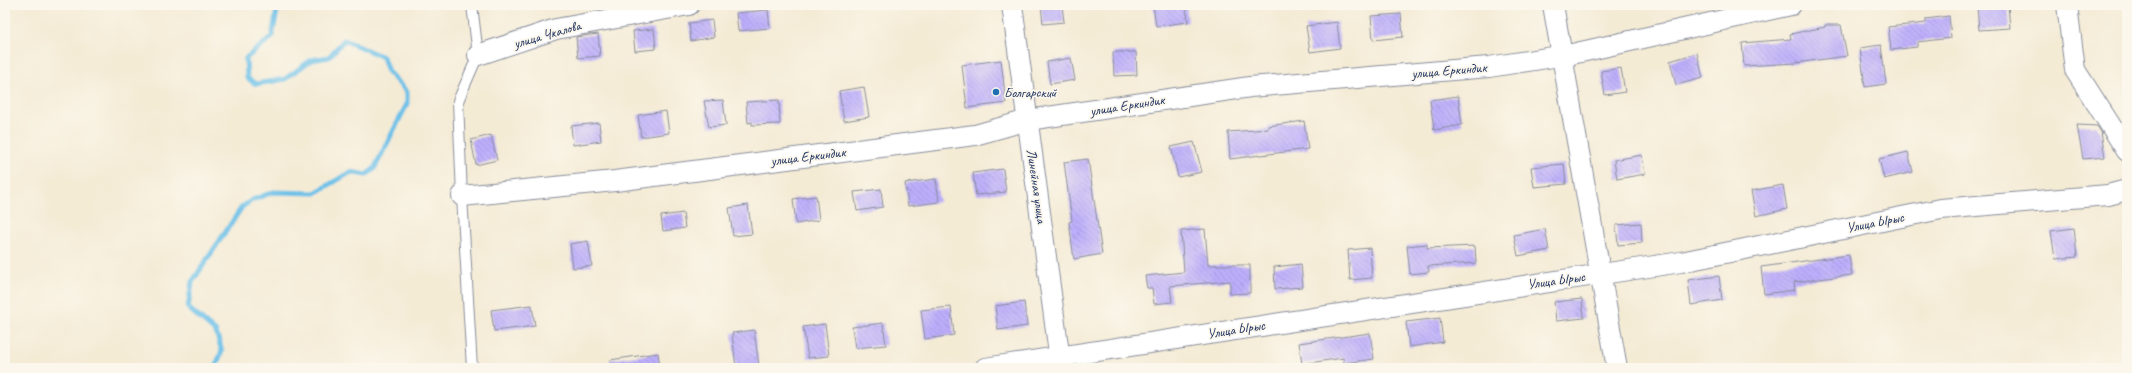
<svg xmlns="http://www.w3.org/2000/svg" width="2132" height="373" viewBox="0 0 2132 373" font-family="Caveat,sans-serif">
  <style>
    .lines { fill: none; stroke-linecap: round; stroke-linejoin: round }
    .stream { stroke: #6dc1e9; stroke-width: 5 }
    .building { fill: url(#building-back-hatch) }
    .service-casing { stroke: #888d9a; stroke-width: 12 }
    .minor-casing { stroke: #888d9a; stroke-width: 22 }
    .service { stroke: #fff; stroke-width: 10 }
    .minor { stroke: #fff; stroke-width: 20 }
    .poi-dot { fill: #1f6fb2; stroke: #fbf7ec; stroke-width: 1.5 }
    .labels { text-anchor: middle; stroke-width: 3.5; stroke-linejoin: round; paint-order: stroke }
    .street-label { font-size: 14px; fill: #1b2f5e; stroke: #fbf7ec }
    .poi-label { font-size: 14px; fill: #1b2f5e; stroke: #fbf7ec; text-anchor: start }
  </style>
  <defs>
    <pattern id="building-back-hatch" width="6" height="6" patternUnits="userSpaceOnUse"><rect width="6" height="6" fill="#bdaffc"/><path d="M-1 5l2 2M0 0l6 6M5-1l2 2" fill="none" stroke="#998fcf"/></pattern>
  </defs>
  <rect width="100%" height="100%" fill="#fbf7ec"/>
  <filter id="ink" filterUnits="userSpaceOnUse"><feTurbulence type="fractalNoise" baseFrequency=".025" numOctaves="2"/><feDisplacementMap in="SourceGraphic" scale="8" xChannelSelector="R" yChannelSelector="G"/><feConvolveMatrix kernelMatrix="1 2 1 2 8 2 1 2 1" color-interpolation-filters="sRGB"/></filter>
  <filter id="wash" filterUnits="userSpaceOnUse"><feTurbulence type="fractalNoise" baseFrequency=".012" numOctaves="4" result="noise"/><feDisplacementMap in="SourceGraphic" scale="16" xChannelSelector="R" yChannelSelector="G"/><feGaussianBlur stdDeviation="0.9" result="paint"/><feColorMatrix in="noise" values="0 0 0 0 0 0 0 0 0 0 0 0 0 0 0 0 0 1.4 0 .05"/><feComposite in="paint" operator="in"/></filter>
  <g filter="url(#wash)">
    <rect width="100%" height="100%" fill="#f4ebd5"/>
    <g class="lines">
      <path class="stream" d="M215 368 222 351 216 332 188 308 192 282 242 207 252 200 273 192 315 193 351 172 366 175 374 169 407 104V92L388 72 383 57 344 40 329 57 311 60 285 79 256 84 247 78 246 58 272 37 278 5"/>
    </g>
    <g id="blocks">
      <g class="building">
        <path d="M1041 5H1062L1064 22 1043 24Z"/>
        <path d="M1153 5H1186L1188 22 1156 26Z"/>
        <path d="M2008 5 2010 28 1979 30 1977 6Z"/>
        <path d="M768 10 770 28 738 31 736 13Z"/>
        <path d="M1401 14 1403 37 1373 40 1371 16Z"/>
        <path d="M1949 16 1951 38 1917 42V47L1891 50 1888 27 1926 23V19Z"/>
        <path d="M712 20 714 37 691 41 689 23Z"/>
        <path d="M1337 22 1340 48 1310 52 1306 26Z"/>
        <path d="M1825 25H1841L1847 56 1796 63 1744 66 1742 43 1791 39 1790 34 1825 27Z"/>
        <path d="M654 29 656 49 635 51 633 31Z"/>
        <path d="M598 34 600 56 578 58 576 37Z"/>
        <path d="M1881 45 1886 84 1865 87 1860 48Z"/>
        <path d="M1113 52H1136L1137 75 1114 76Z"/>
        <path d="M1697 53 1703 78 1676 85 1670 61Z"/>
        <path d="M1071 58 1075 80 1050 84 1047 62Z"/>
        <path d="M1001 60 1006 103 967 108 962 65Z"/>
        <path d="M1621 68 1625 92 1605 95 1601 71Z"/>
        <path d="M864 87 869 117 844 121 839 91Z"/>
        <path d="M1458 96 1462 125 1434 130 1430 100Z"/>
        <path d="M723 100 726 125 709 127 704 101Z"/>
        <path d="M779 100 780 124 752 125V122L748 123 746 102Z"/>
        <path d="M666 111 669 133 641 137 638 115Z"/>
        <path d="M1304 121 1308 149 1230 159 1228 132 1268 129V126Z"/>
        <path d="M599 123 601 141 573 145 571 126Z"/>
        <path d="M2077 125 2097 126 2101 132 2105 157 2083 159Z"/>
        <path d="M491 135 497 160 476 165 471 140Z"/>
        <path d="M1194 142 1202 172 1178 177 1171 147Z"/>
        <path d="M1908 152 1913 172 1884 179 1879 159Z"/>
        <path d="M1642 155 1645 174 1617 179 1614 160Z"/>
        <path d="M1088 159 1102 254 1074 259 1069 222 1072 221 1064 162Z"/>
        <path d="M1564 164 1566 184 1534 187 1531 167Z"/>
        <path d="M1003 169 1006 192 976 195 973 173Z"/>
        <path d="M936 179 939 202 908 206 905 183Z"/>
        <path d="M1783 185 1787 209 1756 216 1751 191Z"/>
        <path d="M881 189 883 207 857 211 854 192Z"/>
        <path d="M816 196 819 220 796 224 793 199Z"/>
        <path d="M748 205 752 234 733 236 729 208Z"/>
        <path d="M683 213 685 228 663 231 661 216Z"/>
        <path d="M1641 223 1642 243 1618 245 1616 225Z"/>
        <path d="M2074 228 2077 257 2055 259 2051 231Z"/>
        <path d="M1205 229 1208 265H1250V293L1230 294V281L1170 286 1172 302 1154 304 1152 288H1147L1145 276 1184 272 1181 231Z"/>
        <path d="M1545 229 1549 250 1518 256 1514 235Z"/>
        <path d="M588 241 592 266 573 268 570 244Z"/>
        <path d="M1427 244V248L1475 246 1476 263 1428 266 1429 272 1410 274 1407 246Z"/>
        <path d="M1370 248 1372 278 1350 280 1348 250Z"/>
        <path d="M1849 255 1852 275 1794 282 1795 290 1764 294 1761 267Z"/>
        <path d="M1301 264 1303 287 1275 289 1274 267Z"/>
        <path d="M1719 276 1722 300 1691 305 1688 280Z"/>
        <path d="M1582 299 1584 318 1556 321 1554 302Z"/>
        <path d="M1024 302 1027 326 998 330 995 306Z"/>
        <path d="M532 305 535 326 494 331 491 310Z"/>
        <path d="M951 307 954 335 925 339 921 310Z"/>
        <path d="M1440 318 1443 342 1409 347 1406 322Z"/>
        <path d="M883 323 886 345 855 348 852 327Z"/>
        <path d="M825 324 829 356 808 358 803 327Z"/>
        <path d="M754 330 759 366 736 368 732 333Z"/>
        <path d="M1370 333 1374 359 1344 363 1343 358 1302 364 1299 343Z"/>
        <path d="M658 353 660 368H611L610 360Z"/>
      </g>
    </g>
  </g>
  <g filter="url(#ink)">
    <use href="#blocks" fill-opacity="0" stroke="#888d9a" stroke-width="1"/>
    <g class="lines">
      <g class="service-casing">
        <path id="service" d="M472 368 462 196 458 101 478 55 472 5"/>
      </g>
      <g class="minor-casing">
        <g id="minor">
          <path d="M1012 5 1061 368"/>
          <path d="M1553 5 1617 368"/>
          <path d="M2067 5 2075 70 2127 151"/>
          <path d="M478 55 556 29 689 5"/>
          <path d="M462 196 615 181 975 135 1028 120 1250 87 1489 67 1572 54 1791 5"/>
          <path d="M985 368 1681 262 1941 209 2108 195 2127 190"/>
        </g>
      </g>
      <use href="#service" class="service"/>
      <use href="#minor" class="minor"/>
    </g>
  </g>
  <circle class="poi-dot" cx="996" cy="92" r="4"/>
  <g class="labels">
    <g class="street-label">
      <text transform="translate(547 34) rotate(-16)" y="5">улица Чкалова</text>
      <text transform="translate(1449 70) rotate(-5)" y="5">улица Еркиндик</text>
      <text transform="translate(1127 105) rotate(-9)" y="5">улица Еркиндик</text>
      <text transform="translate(808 156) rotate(-7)" y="5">улица Еркиндик</text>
      <text transform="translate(1037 186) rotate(82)" y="5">Линейная улица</text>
      <text transform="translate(1875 222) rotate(-11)" y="5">Улица Ырыс</text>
      <text transform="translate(1556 280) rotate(-8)" y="5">Улица Ырыс</text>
      <text transform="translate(1236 329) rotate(-9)" y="5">Улица Ырыс</text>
    </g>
    <g class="poi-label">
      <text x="1004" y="97">Болгарский</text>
    </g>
  </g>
  <rect width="2132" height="373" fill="none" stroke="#fbf7ec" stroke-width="20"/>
</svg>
